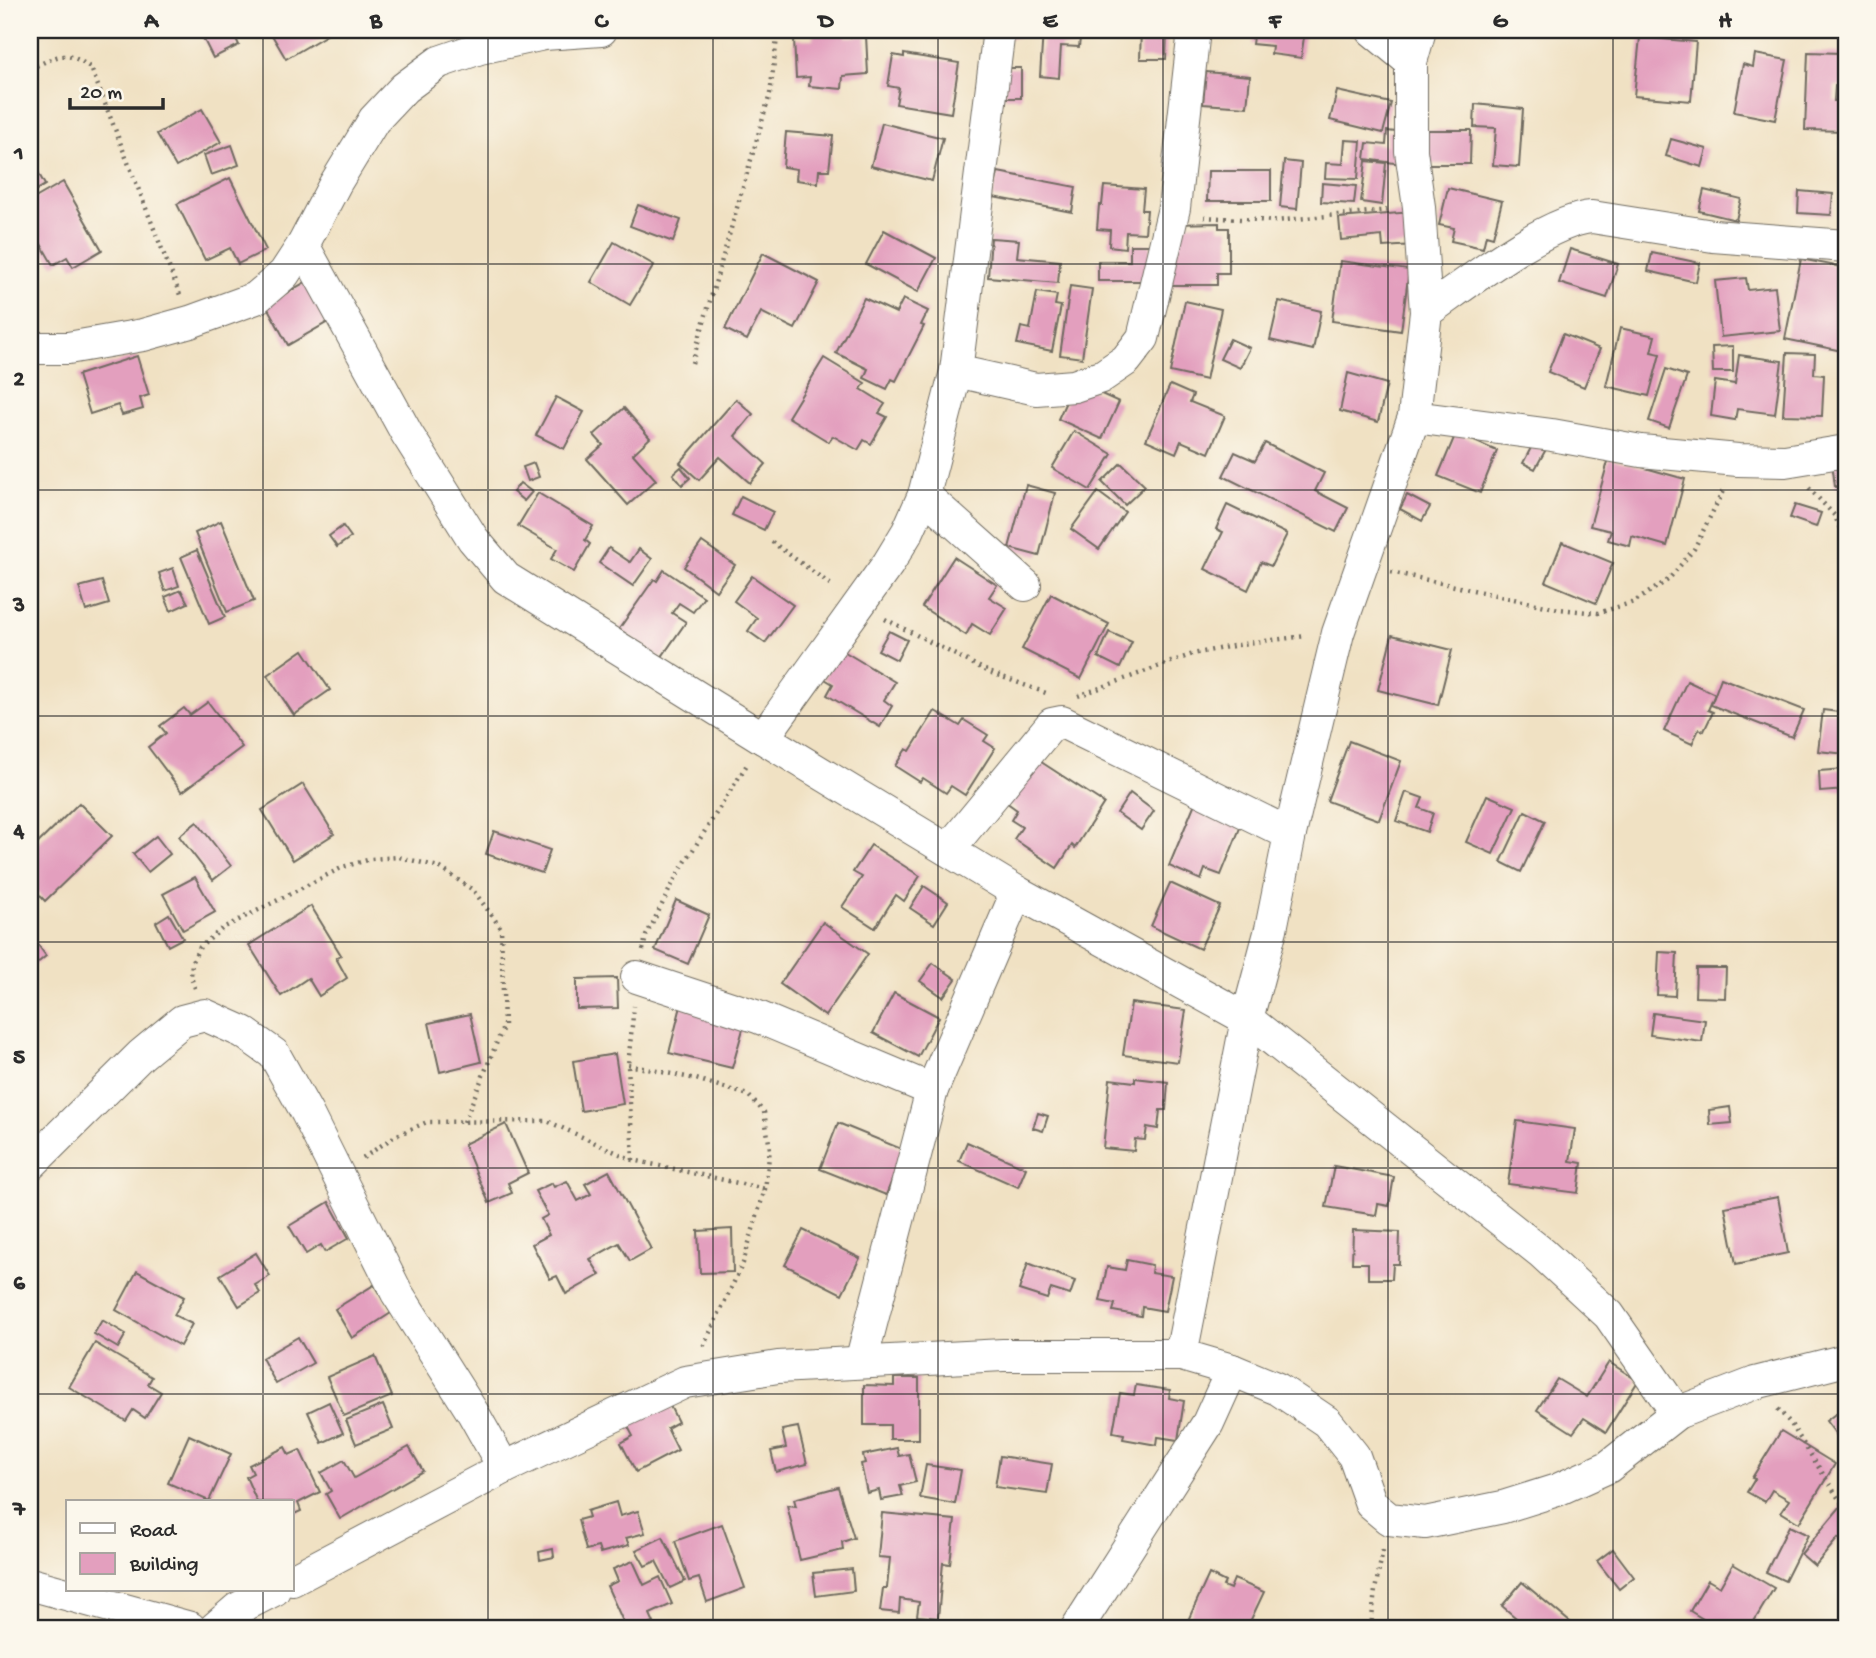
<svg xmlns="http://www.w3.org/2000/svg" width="1876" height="1658" viewBox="0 0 1876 1658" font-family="'Gochi Hand',sans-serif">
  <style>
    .building { fill: #e39fbe }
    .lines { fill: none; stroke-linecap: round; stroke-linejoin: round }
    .minor-casing { stroke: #706b60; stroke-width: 34 }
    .path { stroke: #706b60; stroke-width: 4.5; stroke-dasharray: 2 5; stroke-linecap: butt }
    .minor { stroke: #fff; stroke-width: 32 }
    .grid { fill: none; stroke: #2b2b2b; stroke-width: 2; stroke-opacity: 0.55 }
    .neatline { fill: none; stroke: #2b2b2b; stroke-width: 2.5 }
    .grid-label { font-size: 23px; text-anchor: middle; font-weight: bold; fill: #2b2b2b }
  </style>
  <rect width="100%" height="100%" fill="#fbf7ec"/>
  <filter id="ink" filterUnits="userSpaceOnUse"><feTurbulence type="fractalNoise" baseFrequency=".0143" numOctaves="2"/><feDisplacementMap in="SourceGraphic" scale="14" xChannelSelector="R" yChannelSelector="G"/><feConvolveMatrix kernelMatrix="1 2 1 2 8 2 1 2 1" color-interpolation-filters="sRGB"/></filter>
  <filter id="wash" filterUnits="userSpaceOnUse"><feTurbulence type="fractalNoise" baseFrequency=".00686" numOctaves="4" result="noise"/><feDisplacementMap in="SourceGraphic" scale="28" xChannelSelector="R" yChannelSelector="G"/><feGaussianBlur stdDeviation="1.57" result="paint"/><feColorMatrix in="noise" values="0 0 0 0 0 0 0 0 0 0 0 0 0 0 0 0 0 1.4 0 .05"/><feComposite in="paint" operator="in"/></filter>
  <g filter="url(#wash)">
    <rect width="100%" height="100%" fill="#f0e1c3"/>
    <g id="blocks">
      <g class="building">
        <path d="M199 30H232L239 45 213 58Z"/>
        <path d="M269 30H335L286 59Z"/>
        <path d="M814 30H847L846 37 866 36 868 74 843 76 842 89 809 86 810 77 796 78 794 39H813Z"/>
        <path d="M949 30H988L987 38 949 33Z"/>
        <path d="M1008 30H1026L1027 36 1009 38Z"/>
        <path d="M1043 30H1081L1079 47 1061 46 1059 78 1040 76Z"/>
        <path d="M1141 30H1167L1166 59H1140Z"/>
        <path d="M1254 30H1305L1301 58 1271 54 1272 46 1252 44Z"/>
        <path d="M1640 37 1696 42 1691 101 1634 96Z"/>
        <path d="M1808 52 1841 53V65H1846V87L1835 86 1834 101H1846V131L1805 130Z"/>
        <path d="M904 54 959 63 951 113 896 104 899 88 888 86 893 55 904 57Z"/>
        <path d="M1755 54 1787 60 1775 120 1734 112 1743 64 1753 67Z"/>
        <path d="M1006 68H1021V98H1005Z"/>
        <path d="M1206 72 1250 76 1247 107 1203 104Z"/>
        <path d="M1337 91 1391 103 1383 133 1330 120Z"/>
        <path d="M1475 104 1523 109 1519 167 1493 165 1496 128 1474 127Z"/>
        <path d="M202 109 221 142 176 167 157 134Z"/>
        <path d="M882 123 943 138 932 181 871 166Z"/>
        <path d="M1420 130H1471L1470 164H1420Z"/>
        <path d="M1387 131 1405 133 1402 164 1365 159 1367 143 1386 145Z"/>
        <path d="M786 132 833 136 829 170H819L818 183 796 180 797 169 783 167Z"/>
        <path d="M1671 139 1707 149 1702 167 1666 156Z"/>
        <path d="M1345 140 1361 141 1358 179 1325 178 1326 163 1343 164Z"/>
        <path d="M232 145 239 165 211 175 204 155Z"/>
        <path d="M1284 161 1301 163 1297 209 1280 207Z"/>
        <path d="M1366 161 1386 163 1382 205 1361 202Z"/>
        <path d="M35 167 45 185 33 192 30 186V170Z"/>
        <path d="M1208 171H1271V201H1207Z"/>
        <path d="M998 172 1076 187 1072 212 993 197Z"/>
        <path d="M230 178 266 250 238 264 230 248 205 260 177 204Z"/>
        <path d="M63 182 102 250 73 267 67 257 53 265 30 225V201Z"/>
        <path d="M1322 183 1356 186 1354 204 1321 202Z"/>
        <path d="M1104 186 1144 189 1142 210H1147L1145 233 1126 232 1125 248 1109 246 1110 230 1097 229 1099 205H1102Z"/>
        <path d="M1448 188 1502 201 1493 237 1486 235 1483 248 1451 241 1454 228 1439 225Z"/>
        <path d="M1704 190 1741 199 1736 220 1699 211Z"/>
        <path d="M1799 191 1833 194 1831 215 1798 213Z"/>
        <path d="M638 205 681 220 673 242 630 226Z"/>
        <path d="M1412 212 1414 245 1383 247 1382 236 1341 240 1339 218Z"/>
        <path d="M1219 223V228H1229V273H1217V285H1172V224Z"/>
        <path d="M884 230 936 258 918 292 866 264Z"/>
        <path d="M991 238 1019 240 1017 257 1060 261 1058 283 988 277Z"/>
        <path d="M614 242 654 265 630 305 591 282Z"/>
        <path d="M1130 245H1150V281H1098V261H1130Z"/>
        <path d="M1570 249 1618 264 1607 298 1559 283Z"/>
        <path d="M763 253 819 282 795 329 761 312 747 340 725 329Z"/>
        <path d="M1652 253 1700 263 1696 282 1648 271Z"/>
        <path d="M1801 259 1846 268V331L1842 351 1785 339Z"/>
        <path d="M1340 261 1409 270 1401 331 1332 321Z"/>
        <path d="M1746 278 1748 290 1775 287 1780 331 1721 337 1715 281Z"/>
        <path d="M311 279 333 319 288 345 266 305Z"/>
        <path d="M1070 286 1092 289 1082 358 1060 355Z"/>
        <path d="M1037 292 1057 295 1055 305 1061 306 1052 351 1017 344 1021 327 1030 329Z"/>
        <path d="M864 298 896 313 903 299 928 311 921 325 924 326 896 381 892 379 887 389 864 378 868 369 836 353Z"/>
        <path d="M1185 301 1221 309 1206 380 1170 372Z"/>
        <path d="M1279 301 1321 311 1313 350 1270 340Z"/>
        <path d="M1620 328 1655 336 1651 352 1660 354 1649 396 1606 386Z"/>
        <path d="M1563 334 1600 349 1584 387 1548 372Z"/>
        <path d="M1230 339 1250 348 1240 368 1220 359Z"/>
        <path d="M1733 346V372H1713L1712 347Z"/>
        <path d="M1787 353 1815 354 1814 374 1824 375 1822 416 1783 415Z"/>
        <path d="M1739 355 1782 361 1775 414 1737 409 1735 420 1711 416 1715 381 1735 384Z"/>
        <path d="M137 356 149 395 140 398 143 409 122 415 118 405 90 414 78 375Z"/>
        <path d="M824 358 865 383 861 389 885 404 879 413 887 417 871 444 864 440 858 450 833 436 829 442 788 417Z"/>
        <path d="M1666 369 1687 376 1669 428 1649 421Z"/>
        <path d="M1348 373 1387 384 1378 422 1340 411Z"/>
        <path d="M1075 382 1119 402 1102 439 1058 419Z"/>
        <path d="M1170 385 1193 395 1190 402 1225 416 1209 453 1181 441 1176 453 1146 440Z"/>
        <path d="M556 397 584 412 564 449 536 435Z"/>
        <path d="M736 399 753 414 735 436 766 464 750 483 720 457 699 480 680 463Z"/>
        <path d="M624 408 650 438 633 454 656 480 628 505 587 459 603 445 594 435Z"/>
        <path d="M1074 431 1112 454 1090 490 1052 468Z"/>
        <path d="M1456 433 1497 451 1480 493 1438 476Z"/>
        <path d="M1265 443 1324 473 1315 491 1348 508 1336 532 1223 476 1235 452 1255 461Z"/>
        <path d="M1533 444 1545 451 1535 469 1523 463Z"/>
        <path d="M1609 458 1685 479 1667 546 1632 536 1630 546 1608 540 1611 531 1590 526Z"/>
        <path d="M1846 460V486L1835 487 1832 462Z"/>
        <path d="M534 463 539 477 528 481 523 467Z"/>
        <path d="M1121 463 1145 486 1125 505 1102 482Z"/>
        <path d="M681 467 690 478 682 485 673 474Z"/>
        <path d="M520 483 532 492 524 501 513 492Z"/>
        <path d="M1026 485 1055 493 1039 556 1009 548Z"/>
        <path d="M1098 492 1125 512 1099 549 1071 529Z"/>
        <path d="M538 493 593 526 585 540 590 544 574 572 551 559 557 549 518 526Z"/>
        <path d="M1407 495 1430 507 1422 521 1400 509Z"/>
        <path d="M741 496 773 512 764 530 732 515Z"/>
        <path d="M1227 505 1287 534 1271 566 1261 562 1248 590 1205 569 1223 532 1216 529Z"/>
        <path d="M1795 505 1821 513 1816 527 1790 518Z"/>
        <path d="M221 521 254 601 227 612 195 533Z"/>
        <path d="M343 526 351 537 337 547 329 536Z"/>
        <path d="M702 542 735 565 716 591 684 567Z"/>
        <path d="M1562 542 1613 563 1596 603 1546 582Z"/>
        <path d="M609 548 630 562 639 549 652 559 633 586 599 563Z"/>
        <path d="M197 550 225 617 209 624 181 557Z"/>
        <path d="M954 557 997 585 989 597 1007 608 990 635 972 624 966 635 922 607Z"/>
        <path d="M173 568 179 586 165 591 159 573Z"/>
        <path d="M664 570 704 597 693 612 679 603 672 613 686 622 661 658 619 629 654 579 657 581Z"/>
        <path d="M752 576 793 605 765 643 748 631 757 618 734 601Z"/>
        <path d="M102 581 109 604 86 611 79 587Z"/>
        <path d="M181 590 188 603 171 611 165 597Z"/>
        <path d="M1051 594 1109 624 1081 679 1022 649Z"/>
        <path d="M889 631 907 640 897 660 878 650Z"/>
        <path d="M1109 632 1132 642 1120 668 1098 657Z"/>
        <path d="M1392 635 1452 650 1438 705 1378 690Z"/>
        <path d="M840 649 895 682 884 700 892 706 880 727 827 695 833 684 823 678Z"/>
        <path d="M303 650 330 690 294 715 267 675Z"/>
        <path d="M1721 678 1804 710 1792 737 1711 705Z"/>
        <path d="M1687 681 1715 694 1708 710 1713 712 1704 731 1699 729 1692 744 1664 731Z"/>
        <path d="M208 702 242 747 182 792 148 747 166 733 160 726 184 708 190 715Z"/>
        <path d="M1823 710 1846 713V754L1818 751Z"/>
        <path d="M935 711 960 726 964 720 988 735 984 741 995 748 965 795 951 786 946 793 923 778 920 782 895 766 906 749 910 751Z"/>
        <path d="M1349 741 1401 761 1379 820 1327 801Z"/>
        <path d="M1035 758 1104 803 1075 848 1072 845 1057 868 1014 839 1022 827 1011 820 1017 810 1006 802Z"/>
        <path d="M1846 769V790L1820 792 1819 771Z"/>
        <path d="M303 784 334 834 293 860 262 810Z"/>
        <path d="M1406 792 1423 798 1419 808 1433 813 1427 832 1396 821Z"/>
        <path d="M1130 793 1154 811 1141 830 1117 813Z"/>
        <path d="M1487 795 1515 807 1493 854 1466 842Z"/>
        <path d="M1197 798 1244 818 1221 875 1205 869 1201 880 1169 866Z"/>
        <path d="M79 803 112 836 45 901 30 885V851Z"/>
        <path d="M1525 811 1545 821 1521 872 1501 862Z"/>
        <path d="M197 822 231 866 213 880 179 836Z"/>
        <path d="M494 831 550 850 542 873 486 854Z"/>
        <path d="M156 836 170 854 148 872 133 854Z"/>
        <path d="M871 845 920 876 904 901 896 895 875 928 842 907 862 877 853 872Z"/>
        <path d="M195 877 215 912 183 930 163 894Z"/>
        <path d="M1170 883 1220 906 1200 949 1151 926Z"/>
        <path d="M924 886 948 902 934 924 910 908Z"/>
        <path d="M676 900 709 915 688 964 655 950Z"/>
        <path d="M311 906 341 955 336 958 347 978 319 996 308 978 281 996 249 945Z"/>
        <path d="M169 914 183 938 168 946 156 922Z"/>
        <path d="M823 922 868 954 825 1016 780 984Z"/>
        <path d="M30 934 46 956 30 969Z"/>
        <path d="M1659 952 1677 953 1675 996 1657 995Z"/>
        <path d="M933 963 956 979 943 997 920 981Z"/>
        <path d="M1696 968H1726L1725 998 1695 997Z"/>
        <path d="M617 978 618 1008 577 1009V979Z"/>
        <path d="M894 993 939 1017 918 1057 873 1033Z"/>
        <path d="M1131 1003 1186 1010 1178 1062 1123 1055Z"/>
        <path d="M681 1006 745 1022 732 1068 669 1053Z"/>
        <path d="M1653 1013 1705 1020 1702 1042 1650 1035Z"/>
        <path d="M470 1014 481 1062 440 1072 429 1023Z"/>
        <path d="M615 1054 623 1104 581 1111 573 1061Z"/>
        <path d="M1135 1078 1168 1082 1166 1110H1160L1158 1129 1147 1127 1145 1140 1135 1139 1134 1151 1103 1148 1110 1079 1135 1082Z"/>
        <path d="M1730 1107 1732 1123 1710 1125 1709 1110Z"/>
        <path d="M1038 1113 1048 1116 1043 1131 1033 1128Z"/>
        <path d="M1517 1121 1575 1129 1570 1161 1582 1163 1578 1193 1508 1184Z"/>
        <path d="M838 1123 904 1150 886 1195 820 1169Z"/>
        <path d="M506 1124 528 1173 508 1183 512 1193 489 1203 464 1144Z"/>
        <path d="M967 1142 1026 1168 1018 1187 959 1161Z"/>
        <path d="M1334 1166 1394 1177 1389 1206 1378 1204 1376 1215 1326 1207Z"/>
        <path d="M609 1171 651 1249 630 1261 619 1243 590 1259 600 1275 566 1294 557 1276 550 1279 532 1244 549 1235 541 1219 548 1215 535 1191 552 1183 554 1187 567 1181 578 1201 591 1194 585 1184Z"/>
        <path d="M1778 1197 1788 1253 1736 1264 1725 1207Z"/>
        <path d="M329 1202 349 1238 325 1252 321 1245 306 1254 289 1226Z"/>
        <path d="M732 1229 733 1272 700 1273 698 1231Z"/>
        <path d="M803 1230 860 1258 842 1294 785 1265Z"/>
        <path d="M1353 1230 1400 1232 1399 1264H1393L1392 1279H1368V1263H1352Z"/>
        <path d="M256 1253 270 1276 255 1285 260 1293 239 1306 220 1275Z"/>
        <path d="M1127 1260 1152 1265 1151 1273 1172 1276 1165 1311 1142 1307 1141 1316 1113 1311 1115 1304 1100 1301 1107 1267 1125 1270Z"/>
        <path d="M1028 1263 1075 1281 1070 1295 1051 1289 1047 1299 1019 1290Z"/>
        <path d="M137 1271 184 1297 174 1315 192 1324 180 1346 116 1310Z"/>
        <path d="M374 1285 391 1313 352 1338 335 1309Z"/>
        <path d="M102 1320 126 1334 118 1348 94 1334Z"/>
        <path d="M298 1337 313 1363 276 1384 262 1358Z"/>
        <path d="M95 1343 152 1377 148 1384 161 1392 145 1418 133 1410 126 1421 69 1387Z"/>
        <path d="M375 1356 392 1396 344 1416 327 1377Z"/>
        <path d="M1609 1362 1638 1381 1606 1432 1584 1418 1573 1433 1537 1410 1557 1379 1587 1397Z"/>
        <path d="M894 1378H919V1439H890V1425H864V1385L894 1386Z"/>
        <path d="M1136 1385 1170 1390 1169 1398 1184 1401 1178 1440 1158 1437 1157 1445 1123 1439 1124 1434 1113 1432 1120 1393 1134 1395Z"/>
        <path d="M329 1402 343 1433 322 1443 308 1412Z"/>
        <path d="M668 1402 678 1422 667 1428 678 1450 636 1472 621 1443 633 1436 626 1423Z"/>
        <path d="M383 1405 393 1429 356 1444 346 1420Z"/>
        <path d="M1846 1406V1448L1826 1421Z"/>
        <path d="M798 1427 807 1464 776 1472 771 1451 786 1448 782 1430Z"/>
        <path d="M1781 1431 1835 1464 1799 1523 1781 1512 1789 1500 1772 1490 1765 1502 1747 1492 1755 1479 1752 1478Z"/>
        <path d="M189 1435 231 1454 209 1501 168 1483Z"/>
        <path d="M285 1447 289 1455 300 1450 320 1492 298 1503 301 1511 292 1515V1502H257L246 1477 253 1473 249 1465Z"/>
        <path d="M409 1447 423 1471 340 1519 326 1494 331 1491 321 1473 344 1460 354 1478Z"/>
        <path d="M897 1448 899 1456 909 1454 916 1482 900 1486 903 1496 881 1500 879 1490 867 1493 861 1464 865 1463 863 1455Z"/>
        <path d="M1000 1456 1052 1464 1047 1494 995 1487Z"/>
        <path d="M926 1465 961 1470 955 1504 920 1498Z"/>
        <path d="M838 1487 854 1538 842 1542 843 1550 800 1560 787 1505 796 1506 794 1499Z"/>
        <path d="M1846 1500V1543L1845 1544 1838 1538 1815 1566 1801 1554Z"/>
        <path d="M616 1502 620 1516 638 1511 645 1533 626 1538 629 1545 600 1553 598 1547 586 1550 578 1520 589 1517 587 1511Z"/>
        <path d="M882 1513 955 1520 950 1564 943 1563 938 1618 917 1616 919 1602 900 1599 899 1613 880 1611 883 1588H887L890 1558 878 1557Z"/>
        <path d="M722 1524 745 1588 707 1602 699 1578 689 1581 675 1541Z"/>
        <path d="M1789 1526 1808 1535 1785 1581 1766 1572Z"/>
        <path d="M663 1537 685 1581 670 1588 656 1561 645 1566 636 1550Z"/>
        <path d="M553 1549 554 1557 540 1560 539 1552Z"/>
        <path d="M1613 1549 1634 1577 1619 1589 1597 1561Z"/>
        <path d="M633 1561 644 1585 660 1577 672 1604 650 1614 654 1623 641 1628H626L607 1586 618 1581 613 1569Z"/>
        <path d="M1733 1564 1774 1588 1750 1628H1697L1703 1619 1690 1611 1708 1580 1720 1587Z"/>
        <path d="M852 1569 854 1591 816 1596 813 1573Z"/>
        <path d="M1209 1574 1225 1582 1223 1586 1230 1589 1234 1579 1264 1592 1247 1628 1185 1627Z"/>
        <path d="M1522 1582 1571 1623 1567 1628H1528L1502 1606Z"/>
      </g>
    </g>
  </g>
  <g filter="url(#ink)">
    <use href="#blocks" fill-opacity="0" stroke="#706b60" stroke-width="2"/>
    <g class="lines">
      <g class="minor-casing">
        <g id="minor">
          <path d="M1372 30 1411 62"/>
          <path d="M303 245 407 434 473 539 506 578 763 738 1017 892 1247 1019 1542 1253 1609 1315 1677 1413"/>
          <path d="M1426 312C1465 285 1547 220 1592 217L1713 236 1846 246"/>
          <path d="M30 348H68L143 335 190 322 256 298 284 274 303 245 335 184 374 120 404 88 439 62 480 48 544 34 601 30"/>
          <path d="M956 371 1036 389 1074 386 1101 377 1126 360 1143 338 1174 208 1194 30"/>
          <path d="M1414 417 1552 435 1641 451 1738 460 1785 461 1846 451"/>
          <path d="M924 495 1025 585"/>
          <path d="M763 738 888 564 908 531 924 495 956 371 999 30"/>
          <path d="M948 850 1052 724 1062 722 1290 834"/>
          <path d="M637 977 758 1017 932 1090"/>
          <path d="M30 1165 141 1055 182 1021 205 1015 243 1032 274 1054 307 1113 397 1293 473 1413 504 1468"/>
          <path d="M1181 1355 1247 1019 1271 929 1290 834 1321 704 1338 633 1414 417 1426 312 1419 207 1411 151V62L1420 30"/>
          <path d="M861 1362 932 1090 1017 892"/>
          <path d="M292 1580 504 1468 685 1382 778 1367 1003 1355H1181L1232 1370 1278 1389 1327 1422 1354 1456 1371 1504 1389 1519 1425 1523 1503 1507 1557 1490 1608 1467 1677 1413 1755 1383 1846 1360"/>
          <path d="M30 1584 190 1628"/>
          <path d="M215 1628 237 1609 274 1590"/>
          <path d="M1077 1628 1208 1423 1232 1370"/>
        </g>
      </g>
      <g class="path">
        <path d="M30 69C58 56 64 48 91 68L180 295"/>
        <path d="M1204 217 1275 221 1390 210"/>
        <path d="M692 363 770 94 778 30"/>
        <path d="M1809 488 1835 516 1846 544"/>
        <path d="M772 542 834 587"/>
        <path d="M1391 572 1559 609 1598 613 1634 602 1668 580 1694 549 1724 489"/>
        <path d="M885 619 989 672 1046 693"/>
        <path d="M1078 696 1193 654 1248 643 1306 636"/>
        <path d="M643 950 646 936 677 875 748 763"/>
        <path d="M195 988 191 977 192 961 200 947 223 928 343 867 371 859 399 857 439 867 473 890 501 928 504 1025 464 1122"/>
        <path d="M628 1065 696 1079 748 1095 764 1112 770 1149 765 1189 743 1263 703 1347"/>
        <path d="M363 1158 395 1136 427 1122 547 1121 633 1160 765 1189"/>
        <path d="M633 1160 628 1065 634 1006"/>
        <path d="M1778 1409 1791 1424 1846 1510"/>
        <path d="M1371 1628 1375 1590 1383 1550"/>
      </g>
      <use href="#minor" class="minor"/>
    </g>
  </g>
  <path class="grid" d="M263 30V1502M488 30V1628M713 30V1628M938 30V1628M1163 30V1628M1388 30V1628M1613 30V1628M30 264H1846M30 490H1846M30 716H1846M30 942H1846M30 1168H1846M30 1394H1846M263 1590V1628"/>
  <rect width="1876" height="1658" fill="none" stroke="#fbf7ec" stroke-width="77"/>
  <rect x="66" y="1500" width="228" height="91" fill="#fbf7ec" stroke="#a8a59f" stroke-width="2"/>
  <rect x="80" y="1523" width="35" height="10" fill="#ffffff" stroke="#a8a59f" stroke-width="2"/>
  <text x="130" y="1536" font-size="21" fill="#2b2b2b">Road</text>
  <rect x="80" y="1553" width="35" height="21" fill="#e39fbe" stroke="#a8a59f" stroke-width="2"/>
  <text x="130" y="1570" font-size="21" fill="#2b2b2b">Building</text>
  <path d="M70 98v10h93v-10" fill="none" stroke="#2b2b2b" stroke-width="3.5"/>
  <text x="80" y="98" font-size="21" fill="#2b2b2b" stroke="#fbf7ec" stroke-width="5" paint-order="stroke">20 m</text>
  <rect x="38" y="38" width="1800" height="1582" class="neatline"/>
  <g class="grid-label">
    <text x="151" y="27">A</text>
    <text x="376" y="27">B</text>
    <text x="601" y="27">C</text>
    <text x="826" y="27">D</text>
    <text x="1050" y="27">E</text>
    <text x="1275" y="27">F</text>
    <text x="1500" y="27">G</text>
    <text x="1725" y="27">H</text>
    <text x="19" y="159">1</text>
    <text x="19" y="385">2</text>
    <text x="19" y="611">3</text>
    <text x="19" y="837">4</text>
    <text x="19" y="1063">5</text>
    <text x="19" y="1289">6</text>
    <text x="19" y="1515">7</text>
  </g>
</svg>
